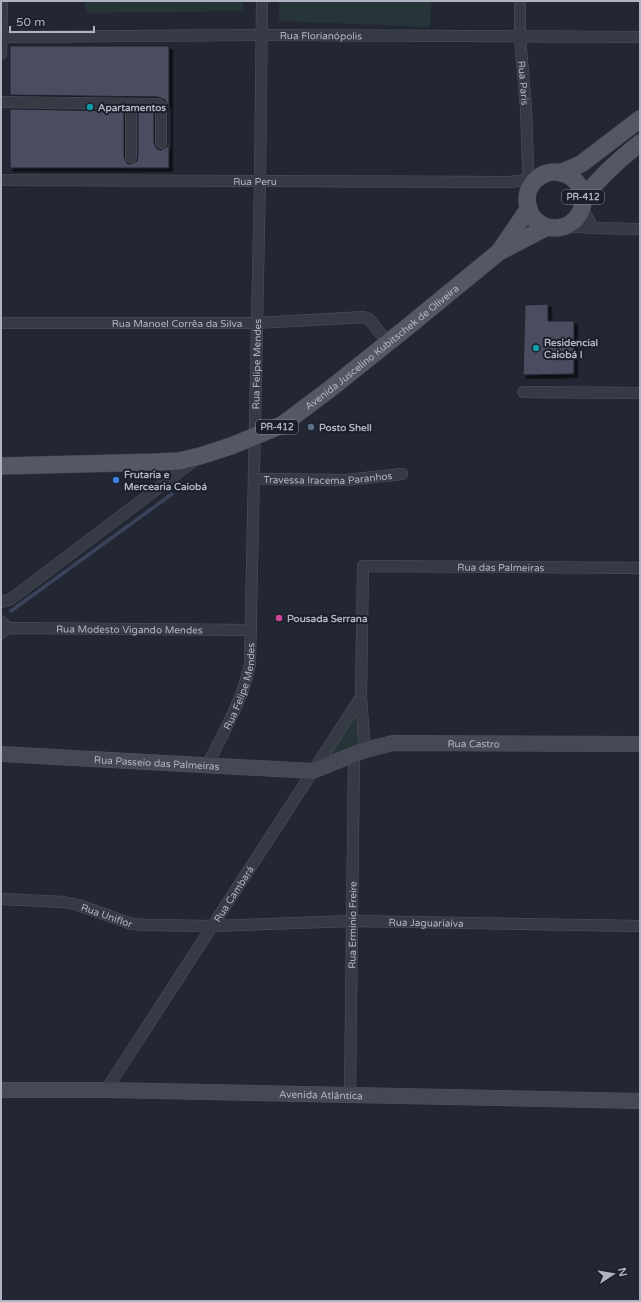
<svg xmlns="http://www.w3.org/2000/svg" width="641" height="1302" viewBox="0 0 641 1302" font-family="'Varela Round',sans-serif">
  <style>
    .green { fill: #273538 }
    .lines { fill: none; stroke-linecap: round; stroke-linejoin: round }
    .stream { stroke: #3a435b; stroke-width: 3.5 }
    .building { fill: #494e5e; stroke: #1d212c; filter: url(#shadow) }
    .street-casing { stroke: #505460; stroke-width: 12 }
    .secondary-casing { stroke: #505460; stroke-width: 16 }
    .primary-casing { stroke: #3f434f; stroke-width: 18 }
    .street { stroke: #363a45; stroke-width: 11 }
    .secondary { stroke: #444857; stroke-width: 15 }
    .primary { stroke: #545865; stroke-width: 17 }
    .culture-dot { fill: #0f9aa8; stroke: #1b1f2a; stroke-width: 1.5 }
    .service-dot { fill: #5c6f8a; stroke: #1b1f2a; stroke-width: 1.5 }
    .shop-dot { fill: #3f7fe0; stroke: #1b1f2a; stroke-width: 1.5 }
    .hotel-dot { fill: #d1479c; stroke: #1b1f2a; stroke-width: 1.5 }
    .labels { text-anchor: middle; stroke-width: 4; stroke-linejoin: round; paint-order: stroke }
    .shield { fill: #1b1f2a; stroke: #838794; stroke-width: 1 }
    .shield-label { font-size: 9px; font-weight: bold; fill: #b0b4c2 }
    .street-label { font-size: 10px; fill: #b0b4c2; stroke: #1b1f2a }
    .poi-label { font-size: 10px; font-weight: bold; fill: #b0b4c2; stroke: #1b1f2a; text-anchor: start }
  </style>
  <defs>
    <filter id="shadow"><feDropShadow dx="3.5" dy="3.5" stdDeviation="0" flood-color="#0009"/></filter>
  </defs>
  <rect width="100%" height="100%" fill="#232734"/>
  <g class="green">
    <path d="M83 1H243V11L88 13Z"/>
    <path d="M279 1H431L430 27 279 21Z"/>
    <path d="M357 714 360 746 325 760Z"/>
  </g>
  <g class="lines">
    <path class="stream" d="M11 611 172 494"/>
  </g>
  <g class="building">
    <path d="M10 46H169V168H10V109L124 111V157L127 163 131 164 137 161 138 157V111H154V143L157 149 161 150 167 147 168 143V106L165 100 158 97 10 95Z"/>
    <path d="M548 304V321H574V374L523 375 525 305Z"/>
  </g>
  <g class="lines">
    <g class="street-casing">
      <g id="street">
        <path id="s1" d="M520 1V37L526 108 529 193"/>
        <path id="s2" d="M1 37 262 35 640 37"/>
        <path d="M1 54 2 1"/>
        <path d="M1 102 158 104 161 106V143"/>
        <path d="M131 104V157"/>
        <path id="s3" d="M1 180 509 182 537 179"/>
        <path d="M582 207 593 228"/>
        <path d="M565 226 593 228 640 229"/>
        <path id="s4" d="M1 323H256L364 317 369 319 388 343"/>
        <path d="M523 392 640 393"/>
        <path id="s5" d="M254 479 346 480 402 474"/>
        <path d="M1 602 11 599 195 460"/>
        <path d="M1 621 8 628"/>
        <path id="s6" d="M1 633 8 628 251 630"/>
        <path id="s7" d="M365 750 361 697 363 566 640 568"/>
        <path id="s8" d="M207 766C223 733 243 700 250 664L260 180 262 1"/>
        <path id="s9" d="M1 899 64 902 78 905 132 924 147 925 213 926 351 921 640 926"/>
        <path id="s10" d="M106 1090 361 697"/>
        <path id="s11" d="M350 1095 354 754"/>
      </g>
    </g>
    <g class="secondary-casing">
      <g id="secondary">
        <path id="s12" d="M1 754 312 771 365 750 393 743 640 744"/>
        <path id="s13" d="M1 1090H106L640 1101"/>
      </g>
    </g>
    <g class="primary-casing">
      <g id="primary">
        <circle cx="555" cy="200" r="28"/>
        <path d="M560 173 581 164 640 119"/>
        <path d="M583 198C601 176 617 161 640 143"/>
        <path d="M499 252 529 208"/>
        <path id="s14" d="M1 466 158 462 179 461 200 456 231 446 282 425 330 389 405 329 499 252 547 227"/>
      </g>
    </g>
    <use href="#street" class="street"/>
    <use href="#secondary" class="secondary"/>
    <use href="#primary" class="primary"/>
  </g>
  <g class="culture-dot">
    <circle cx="90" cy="107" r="4"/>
    <circle cx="536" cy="348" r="4"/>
  </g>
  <circle class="service-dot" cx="311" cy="427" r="4"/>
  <circle class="shop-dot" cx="116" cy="480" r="4"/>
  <circle class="hotel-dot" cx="279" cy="618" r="4"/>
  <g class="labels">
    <g class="shield">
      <rect x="562" y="190" width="42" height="14" rx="3"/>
      <rect x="256" y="420" width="42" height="14" rx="3"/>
    </g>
    <g class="shield-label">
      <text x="583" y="200">PR-412</text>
      <text x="277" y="430">PR-412</text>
    </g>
    <g class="street-label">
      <text dy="4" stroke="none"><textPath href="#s2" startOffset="320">Rua Florianópolis</textPath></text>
      <text dy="4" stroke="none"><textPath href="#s1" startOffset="82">Rua Paris</textPath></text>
      <text dy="4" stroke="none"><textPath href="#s3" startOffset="254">Rua Peru</textPath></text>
      <text dy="4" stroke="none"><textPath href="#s4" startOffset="176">Rua Manoel Corrêa da Silva</textPath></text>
      <text dy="4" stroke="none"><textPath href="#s14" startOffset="414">Avenida Juscelino Kubitschek de Oliveira</textPath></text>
      <text dy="4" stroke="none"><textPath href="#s8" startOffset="411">Rua Felipe Mendes</textPath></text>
      <text dy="4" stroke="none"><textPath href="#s5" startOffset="74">Travessa Iracema Paranhos</textPath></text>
      <text dy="4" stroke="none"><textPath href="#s7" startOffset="322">Rua das Palmeiras</textPath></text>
      <text dy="4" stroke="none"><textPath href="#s6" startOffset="130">Rua Modesto Vigando Mendes</textPath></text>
      <text dy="4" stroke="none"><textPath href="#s8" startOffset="87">Rua Felipe Mendes</textPath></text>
      <text dy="4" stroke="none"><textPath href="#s12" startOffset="478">Rua Castro</textPath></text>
      <text dy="4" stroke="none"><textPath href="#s12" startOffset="156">Rua Passeio das Palmeiras</textPath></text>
      <text dy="4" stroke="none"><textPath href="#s10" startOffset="234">Rua Cambará</textPath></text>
      <text dy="4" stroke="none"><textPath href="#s9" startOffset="108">Rua Uniflor</textPath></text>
      <text dy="4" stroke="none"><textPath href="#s9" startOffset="429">Rua Jaguariaíva</textPath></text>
      <text dy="4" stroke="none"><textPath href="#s11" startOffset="170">Rua Ermínio Freire</textPath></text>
      <text dy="4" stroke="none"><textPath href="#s13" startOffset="320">Avenida Atlântica</textPath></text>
    </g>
    <g class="poi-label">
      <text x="98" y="111">Apartamentos</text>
      <text x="544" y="346">Residencial<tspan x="544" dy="12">Caiobá I</tspan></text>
      <text x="319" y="431">Posto Shell</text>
      <text x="124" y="478">Frutaria e<tspan x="124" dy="12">Mercearia Caiobá</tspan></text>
      <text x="287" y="622">Pousada Serrana</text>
    </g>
  </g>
  <rect width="641" height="1302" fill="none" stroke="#b0b4c2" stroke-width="4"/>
  <g transform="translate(613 1274) rotate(78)" stroke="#1b1f2a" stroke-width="3" paint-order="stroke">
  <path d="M0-3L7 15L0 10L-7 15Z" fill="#b0b4c2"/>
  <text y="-6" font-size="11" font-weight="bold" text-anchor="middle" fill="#b0b4c2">N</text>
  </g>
  <path d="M10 26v6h84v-6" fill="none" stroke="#b0b4c2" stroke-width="2"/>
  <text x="16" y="26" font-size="12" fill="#b0b4c2" stroke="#1b1f2a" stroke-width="3" paint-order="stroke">50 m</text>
</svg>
